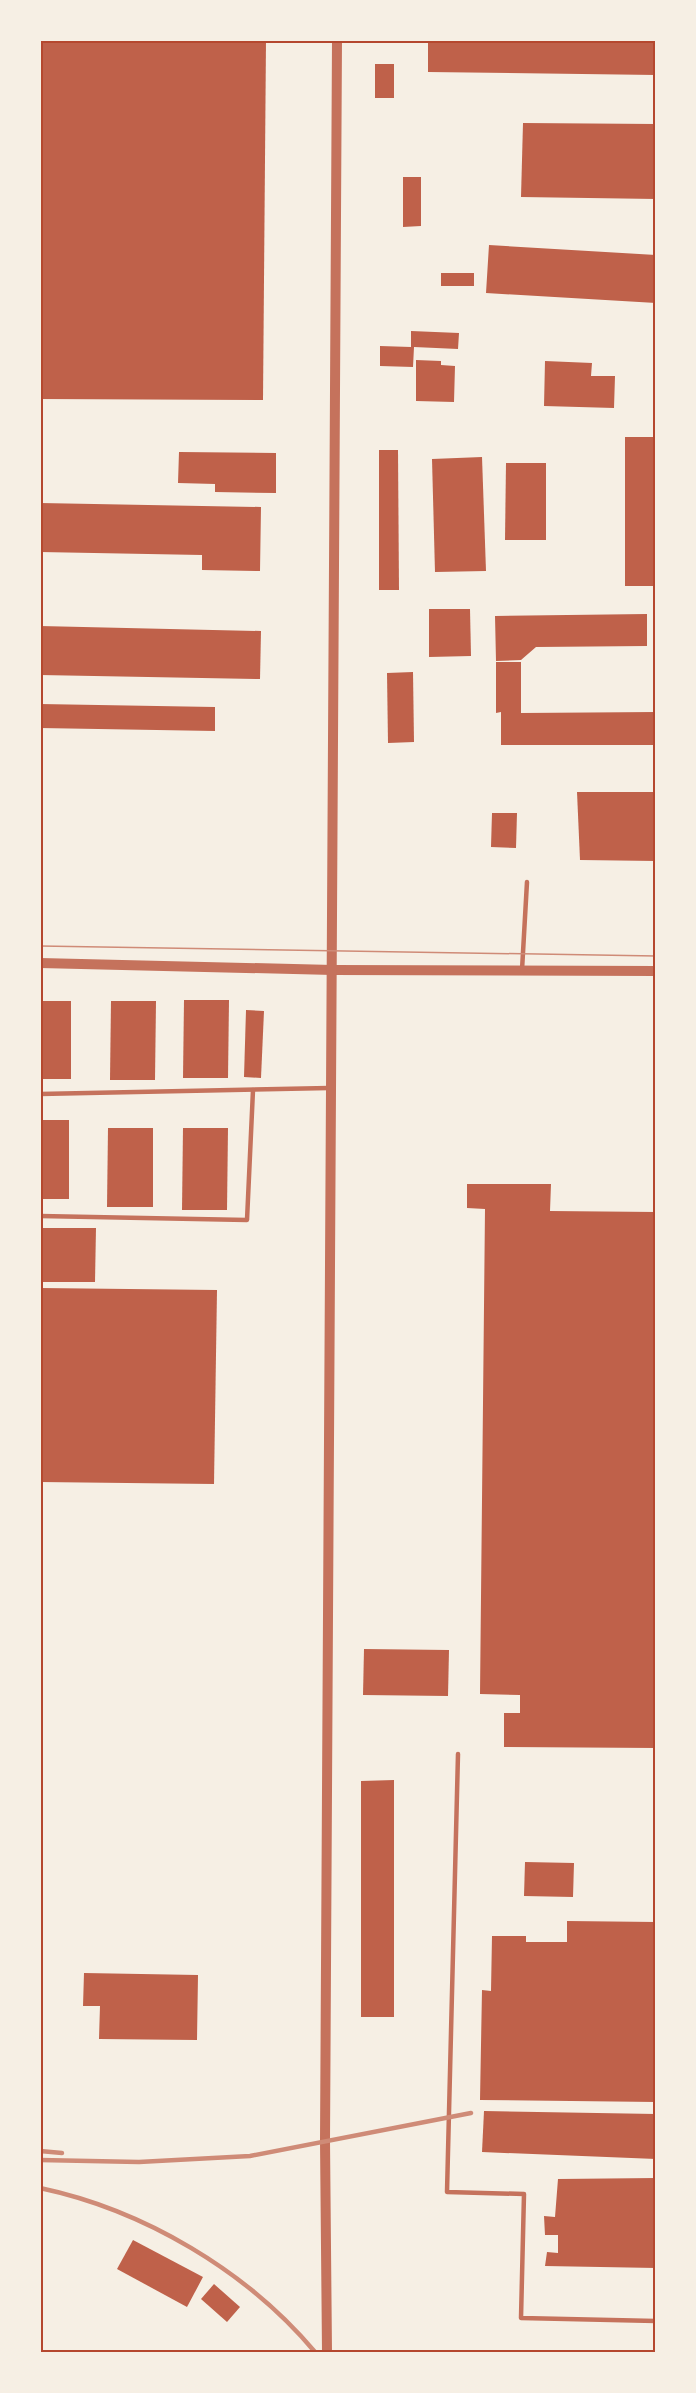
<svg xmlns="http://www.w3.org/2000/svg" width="696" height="2393" viewBox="0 0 696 2393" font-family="'Crimson Pro',serif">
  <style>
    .building { fill: #bf614a }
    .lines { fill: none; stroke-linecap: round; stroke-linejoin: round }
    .service { stroke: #c5725c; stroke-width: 4.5 }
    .tertiary { stroke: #c5725c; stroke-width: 10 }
    .tram { stroke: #cf8b77; stroke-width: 1.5 }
    .rail { stroke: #cf8b77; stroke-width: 4.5 }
    .neatline { fill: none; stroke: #b5482f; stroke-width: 2 }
  </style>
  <rect width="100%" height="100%" fill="#f6efe4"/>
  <g class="building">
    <path d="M40 40H266L263 400 40 399Z"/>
    <path d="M428 40H656V75L428 72Z"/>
    <rect x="375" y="64" width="19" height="34"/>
    <path d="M523 123 656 124V199L521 197Z"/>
    <path d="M403 177H421V226L403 227Z"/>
    <path d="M489 245 656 255V303L486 293Z"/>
    <rect x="441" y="273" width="33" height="13"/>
    <path d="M411 331 459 333 458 349 414 347 413 367 380 366V346L411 347Z"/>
    <path d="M416 360 441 361V365L455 366 454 402 416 401Z"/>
    <path d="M545 361 592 363 591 376H615L614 408 544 406Z"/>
    <rect x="625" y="437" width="31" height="149"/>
    <path d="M379 450H398L399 590H379Z"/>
    <path d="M179 452 276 453V493L215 492V484L178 483Z"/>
    <path d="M482 457 486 571 435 572 432 459Z"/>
    <path d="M506 463H546V540H505Z"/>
    <path d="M40 503 261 507 260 571 202 570V555L40 552Z"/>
    <path d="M429 609H470L471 656 429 657Z"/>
    <path d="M647 614V646L536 647 521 660 496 661 495 616Z"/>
    <path d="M40 626 261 631 260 679 40 675Z"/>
    <path d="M496 662H521V713L656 712V745H501V712L496 713Z"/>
    <path d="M413 672 414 742 388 743 387 673Z"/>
    <path d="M40 704 215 707V731L40 728Z"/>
    <path d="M577 792H656V861L580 860Z"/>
    <path d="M492 813H517L516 848 491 847Z"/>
    <path d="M184 1000H229L228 1078H183Z"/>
    <rect x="40" y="1001" width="31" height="78"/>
    <path d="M111 1001H156L155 1080H110Z"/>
    <path d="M246 1010 264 1011 261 1078 244 1077Z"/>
    <rect x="40" y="1120" width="29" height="79"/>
    <path d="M108 1128H153V1207H107Z"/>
    <path d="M183 1128H228L227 1210H182Z"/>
    <path d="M467 1184H551L550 1211 656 1212V1748L504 1747V1713H520V1695L480 1694 485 1209 467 1208Z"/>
    <path d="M40 1228H96L95 1282H40Z"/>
    <path d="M40 1288 217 1290 214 1484 40 1482Z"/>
    <path d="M364 1649 449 1650 448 1696 363 1695Z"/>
    <path d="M394 1780V2017H361V1781Z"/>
    <path d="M525 1862 574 1863 573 1897 524 1896Z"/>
    <path d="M567 1921 656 1922V2102L480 2100 482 1990 491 1991 492 1936H526V1942H567Z"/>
    <path d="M84 1973 198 1975 197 2040 99 2039 100 2006H83Z"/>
    <path d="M484 2111 656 2114V2159L482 2152Z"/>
    <path d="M656 2178V2268L545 2266 547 2252 558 2253V2235H545L544 2216 555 2217 558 2179Z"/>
    <path d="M133 2240 203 2277 187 2307 117 2269Z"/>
    <path d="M214 2284 240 2307 227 2322 201 2299Z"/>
  </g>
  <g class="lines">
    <g class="service">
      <path d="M522 970 527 882"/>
      <path d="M40 1094 329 1088"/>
      <path d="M40 1216 247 1220 253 1090"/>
      <path d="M458 1754 447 2192 524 2194 521 2318 656 2321"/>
    </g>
    <g class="tertiary">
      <path d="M40 963 333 970 656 971"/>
      <path d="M327 2352 325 2141 337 40"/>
    </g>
    <path class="tram" d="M40 946 656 956"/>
    <g class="rail">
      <path d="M40 2151 62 2153"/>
      <path d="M40 2160 139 2162 250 2156 471 2113"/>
      <path d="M40 2188C144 2210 247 2271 315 2352"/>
    </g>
  </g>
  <rect width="696" height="2393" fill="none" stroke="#f6efe4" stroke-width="84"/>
  <rect x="42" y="42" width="612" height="2309" class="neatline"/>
</svg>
